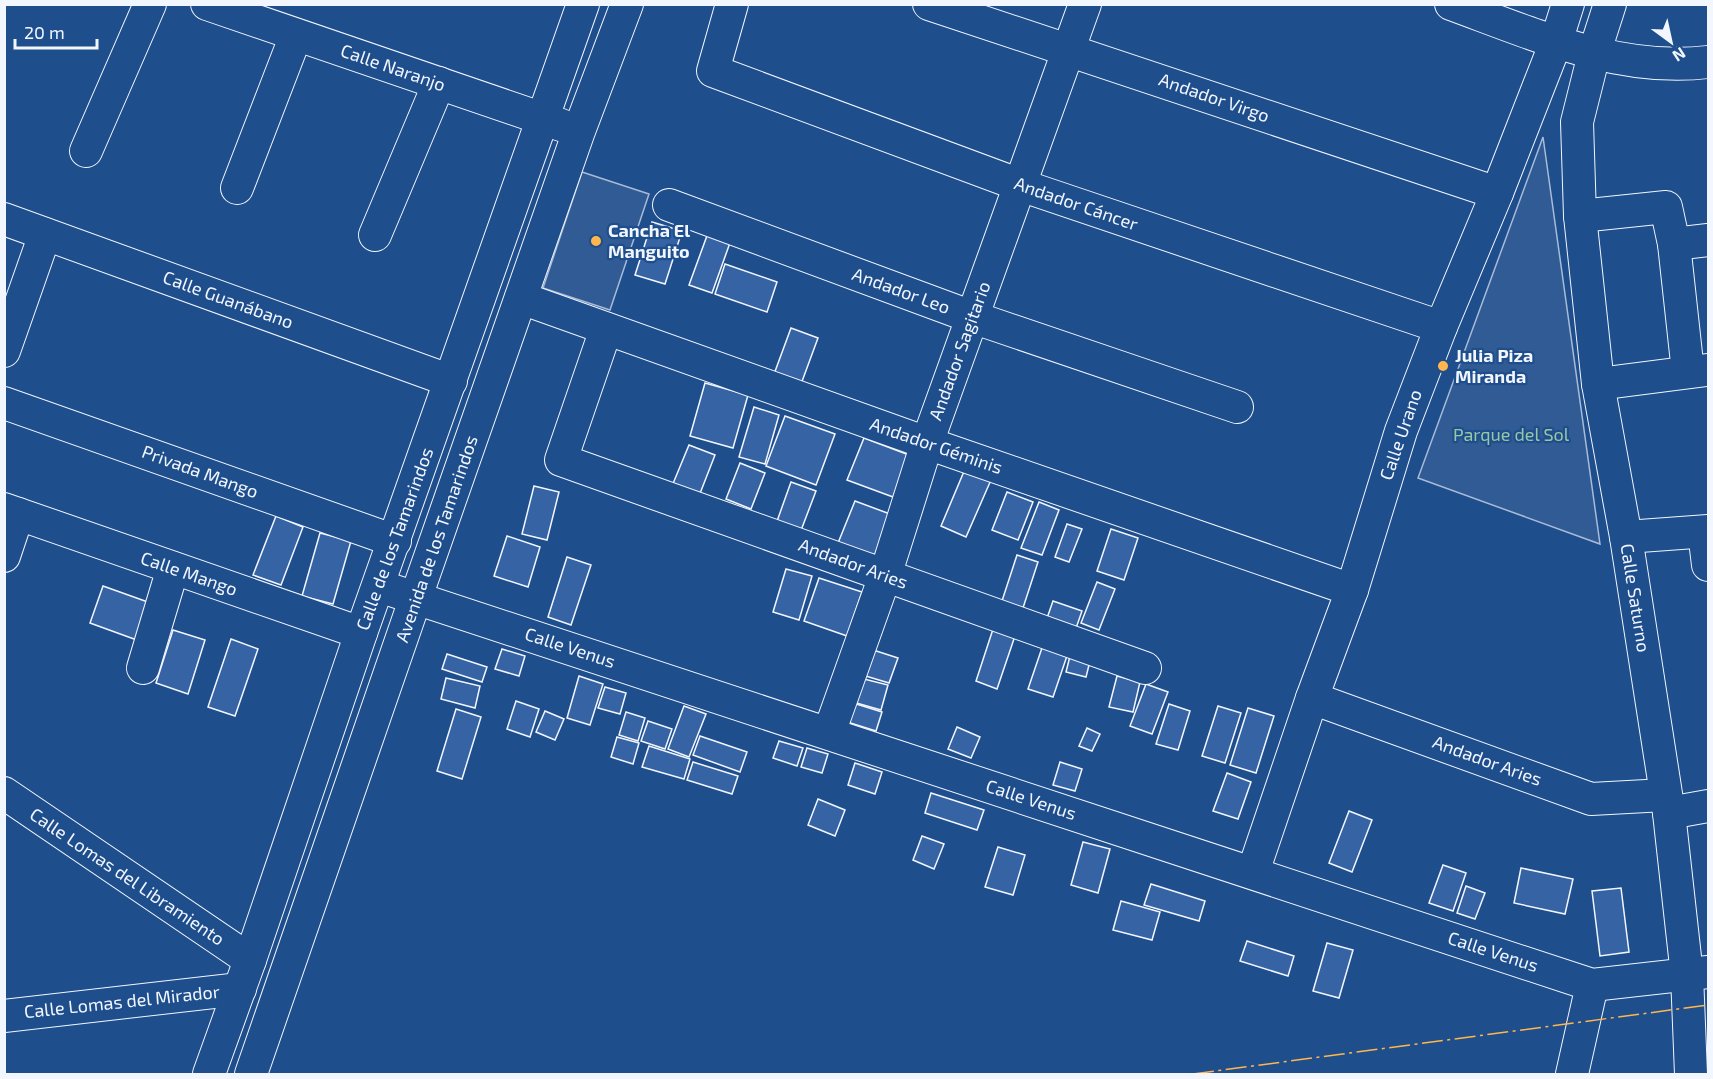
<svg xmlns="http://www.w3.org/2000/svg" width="1713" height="1079" viewBox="0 0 1713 1079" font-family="'Exo 2',sans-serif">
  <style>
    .built { fill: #305b95; stroke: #a8bbd7; stroke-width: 1.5 }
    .building { fill: #3563a3; stroke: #f2f6ff; stroke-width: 1.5 }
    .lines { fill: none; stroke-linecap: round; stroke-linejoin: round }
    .minor-casing { stroke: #f2f6ff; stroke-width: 34 }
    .minor { stroke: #1f4e8c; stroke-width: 32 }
    .power { stroke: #ffb74d; stroke-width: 1.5; stroke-dasharray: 21 4.5 3 4.5; stroke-linecap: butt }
    .poi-dot { fill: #ffb74d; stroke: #1f4e8c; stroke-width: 2 }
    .labels { text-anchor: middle; stroke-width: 4.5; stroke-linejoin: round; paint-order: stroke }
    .street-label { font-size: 18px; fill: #f2f6ff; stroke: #1f4e8c }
    .poi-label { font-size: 18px; font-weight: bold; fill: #f2f6ff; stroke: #1f4e8c; text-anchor: start }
    .park-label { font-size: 18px; fill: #97c8a6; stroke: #1f4e8c }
  </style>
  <rect width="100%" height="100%" fill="#1f4e8c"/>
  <g class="built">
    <path d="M1543 137 1600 544 1418 478Z"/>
    <path d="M582 172 649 194 610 310 543 288Z"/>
  </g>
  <g class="building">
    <path d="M652 222 682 231 665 284 635 275Z"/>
    <path d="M708 233 731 240 712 293 689 285Z"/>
    <path d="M725 264 777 282 767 312 715 294Z"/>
    <path d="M791 328 818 338 797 395 770 385Z"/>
    <path d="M705 383 748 395 733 448 690 436Z"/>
    <path d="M754 407 779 415 765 464 739 457Z"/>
    <path d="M785 416 835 434 816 485 766 466Z"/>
    <path d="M864 438 909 455 893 497 847 480Z"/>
    <path d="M689 445 715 455 699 496 672 486Z"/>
    <path d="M740 463 765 473 751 509 726 499Z"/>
    <path d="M965 469 991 480 966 537 941 526Z"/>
    <path d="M791 482 816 491 800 533 776 524Z"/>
    <path d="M534 486 559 492 547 540 522 534Z"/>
    <path d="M1007 492 1033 502 1018 540 992 530Z"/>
    <path d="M855 501 890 514 874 557 838 543Z"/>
    <path d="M1039 502 1059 510 1042 555 1021 548Z"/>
    <path d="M276 516 303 527 281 585 253 575Z"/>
    <path d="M1067 524 1082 529 1069 562 1055 557Z"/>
    <path d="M1111 529 1138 538 1124 580 1097 571Z"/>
    <path d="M320 533 351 541 333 604 302 596Z"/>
    <path d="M507 536 540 547 528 587 494 576Z"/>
    <path d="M1017 555 1038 562 1021 614 1000 607Z"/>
    <path d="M567 557 591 565 571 625 548 617Z"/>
    <path d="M786 569 812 576 799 620 773 612Z"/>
    <path d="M819 578 862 592 847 636 804 621Z"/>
    <path d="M1097 582 1115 589 1099 630 1081 623Z"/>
    <path d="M103 586 159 606 145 643 90 623Z"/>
    <path d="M1053 601 1082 611 1075 631 1046 621Z"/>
    <path d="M995 623 1017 630 997 689 976 681Z"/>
    <path d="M173 630 205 640 188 694 156 683Z"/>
    <path d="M231 639 258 649 235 716 208 707Z"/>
    <path d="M1044 642 1069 650 1053 697 1028 689Z"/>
    <path d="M867 648 898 658 889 683 859 674Z"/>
    <path d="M1072 648 1092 653 1086 677 1066 672Z"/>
    <path d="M502 649 525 656 519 676 495 669Z"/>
    <path d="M447 654 487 667 482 682 442 669Z"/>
    <path d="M579 676 603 684 590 725 567 718Z"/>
    <path d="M1117 676 1140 682 1133 712 1109 707Z"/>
    <path d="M446 678 480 686 475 708 441 699Z"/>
    <path d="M860 678 888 685 881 710 853 702Z"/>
    <path d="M1146 684 1168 692 1152 734 1130 726Z"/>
    <path d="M605 687 626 693 620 714 598 708Z"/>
    <path d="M516 701 539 709 530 737 507 729Z"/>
    <path d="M850 702 882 712 876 731 844 721Z"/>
    <path d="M1169 704 1190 711 1178 750 1156 744Z"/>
    <path d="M684 706 706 714 689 757 668 749Z"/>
    <path d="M1218 706 1241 713 1225 763 1202 756Z"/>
    <path d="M1248 708 1274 716 1256 773 1230 765Z"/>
    <path d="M456 709 481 717 462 779 437 771Z"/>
    <path d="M545 711 564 719 555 740 536 732Z"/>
    <path d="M626 712 645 718 638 741 619 735Z"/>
    <path d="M648 721 672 729 665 749 641 741Z"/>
    <path d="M957 727 980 737 971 758 948 749Z"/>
    <path d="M1087 728 1100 734 1092 751 1079 746Z"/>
    <path d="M700 736 747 752 740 772 693 755Z"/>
    <path d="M617 737 639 743 633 764 611 757Z"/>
    <path d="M779 741 803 748 797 766 773 758Z"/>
    <path d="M649 746 690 759 684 779 642 767Z"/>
    <path d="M807 748 828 754 822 773 801 767Z"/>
    <path d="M693 762 738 776 732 794 687 780Z"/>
    <path d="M1060 762 1082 769 1075 791 1053 785Z"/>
    <path d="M855 763 882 772 875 794 848 785Z"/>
    <path d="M1227 773 1251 782 1238 819 1213 811Z"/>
    <path d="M931 793 984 810 977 830 925 813Z"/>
    <path d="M818 799 845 810 835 836 808 825Z"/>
    <path d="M1349 811 1372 820 1352 872 1329 863Z"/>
    <path d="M922 836 944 844 934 869 913 860Z"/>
    <path d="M1083 842 1110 849 1098 893 1071 885Z"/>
    <path d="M998 847 1025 855 1013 895 985 887Z"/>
    <path d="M1443 865 1466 873 1453 911 1429 903Z"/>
    <path d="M1521 868 1573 879 1565 914 1514 903Z"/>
    <path d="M1151 884 1205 901 1199 921 1144 905Z"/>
    <path d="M1466 886 1485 893 1475 919 1457 913Z"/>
    <path d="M1621 888 1629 952 1600 956 1592 891Z"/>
    <path d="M1121 901 1160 912 1152 940 1113 930Z"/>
    <path d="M1247 941 1294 956 1288 976 1240 961Z"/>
    <path d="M1327 943 1353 950 1339 998 1313 991Z"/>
  </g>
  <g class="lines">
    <g class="minor-casing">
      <g id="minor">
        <path d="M207 4 561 125"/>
        <path d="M732 4 713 71 1020 185 1441 327"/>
        <path d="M929 4 1497 193"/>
        <path d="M1451 4C1533 34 1620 73 1708 62"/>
        <path d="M1610 4 1594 54 1577 122 1580 216 1598 384 1626 537 1669 813 1687 975 1691 1074"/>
        <path d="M86 151 150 4"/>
        <path d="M237 188 296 35"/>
        <path d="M669 205 972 317 1237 407"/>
        <path d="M1580 216 1666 207 1674 244 1688 372"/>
        <path d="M4 219 451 381"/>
        <path d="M375 235 439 83"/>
        <path d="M1674 244 1708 240"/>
        <path d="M521 298 927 443 1352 590"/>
        <path d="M606 329 561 460 1145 668"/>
        <path d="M4 351 45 234"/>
        <path d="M1598 384 1707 370"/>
        <path d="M4 403 395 541"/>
        <path d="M4 509 361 633"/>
        <path d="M1704 532 1708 565"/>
        <path d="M1626 537 1708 531"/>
        <path d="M4 556 18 514"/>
        <path d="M379 586 1592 985 1708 972"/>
        <path d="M143 668 173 568"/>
        <path d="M1312 698 1591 799 1665 795"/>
        <path d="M829 733 885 576 927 443 1085 4"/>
        <path d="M4 793 250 960"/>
        <path d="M1669 813 1708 806"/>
        <path d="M1253 872 1312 698 1352 590 1401 431 1441 327 1497 193 1556 42 1568 4"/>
        <path d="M4 1016 240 989"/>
        <path d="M209 1074 250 960 361 633 583 4"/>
        <path d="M251 1074 416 597 579 131 627 4"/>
        <path d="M1572 1074 1592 985"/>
      </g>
    </g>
    <use href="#minor" class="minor"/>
    <path class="power" d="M1193 1074 1708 1005"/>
  </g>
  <g class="poi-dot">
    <circle cx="596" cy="241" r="6"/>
    <circle cx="1443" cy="366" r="6"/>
  </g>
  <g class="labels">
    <g class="street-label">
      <text transform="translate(393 68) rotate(19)" y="6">Calle Naranjo</text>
      <text transform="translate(1214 98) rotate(19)" y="6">Andador Virgo</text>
      <text transform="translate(1076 204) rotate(19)" y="6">Andador Cáncer</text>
      <text transform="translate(901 291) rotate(20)" y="6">Andador Leo</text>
      <text transform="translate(228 300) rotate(20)" y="6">Calle Guanábano</text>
      <text transform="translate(960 351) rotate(-70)" y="6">Andador Sagitario</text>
      <text transform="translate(1401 435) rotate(-71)" y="6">Calle Urano</text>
      <text transform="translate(936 446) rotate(19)" y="6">Andador Géminis</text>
      <text transform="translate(200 472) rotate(20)" y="6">Privada Mango</text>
      <text transform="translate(395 539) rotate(-70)" y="6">Calle de los Tamarindos</text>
      <text transform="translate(437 539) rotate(-71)" y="6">Avenida de los Tamarindos</text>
      <text transform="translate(853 564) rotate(20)" y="6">Andador Aries</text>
      <text transform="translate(189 574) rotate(19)" y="6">Calle Mango</text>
      <text transform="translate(1635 598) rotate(81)" y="6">Calle Saturno</text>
      <text transform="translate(570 648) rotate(18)" y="6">Calle Venus</text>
      <text transform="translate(1487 761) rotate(20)" y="6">Andador Aries</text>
      <text transform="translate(1031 800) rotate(18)" y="6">Calle Venus</text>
      <text transform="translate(127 877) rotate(34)" y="6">Calle Lomas del Libramiento</text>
      <text transform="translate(1493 952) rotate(18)" y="6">Calle Venus</text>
      <text transform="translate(122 1002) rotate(-6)" y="6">Calle Lomas del Mirador</text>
    </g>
    <g class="poi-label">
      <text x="608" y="237">Cancha El<tspan x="608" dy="21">Manguito</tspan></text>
      <text x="1455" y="362">Julia Piza<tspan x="1455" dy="21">Miranda</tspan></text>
    </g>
    <g class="park-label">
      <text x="1511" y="441">Parque del Sol</text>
    </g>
  </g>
  <rect width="1713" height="1079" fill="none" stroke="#f2f6ff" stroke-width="12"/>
  <g transform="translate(1671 42) rotate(147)" stroke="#1f4e8c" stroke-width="4.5" paint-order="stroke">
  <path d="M0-4.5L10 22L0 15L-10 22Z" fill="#f2f6ff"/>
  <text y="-9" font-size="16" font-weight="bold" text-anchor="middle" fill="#f2f6ff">N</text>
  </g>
  <path d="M15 39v9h82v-9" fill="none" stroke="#f2f6ff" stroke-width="3"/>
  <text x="24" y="39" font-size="18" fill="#f2f6ff" stroke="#1f4e8c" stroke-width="4.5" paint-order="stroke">20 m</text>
</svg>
